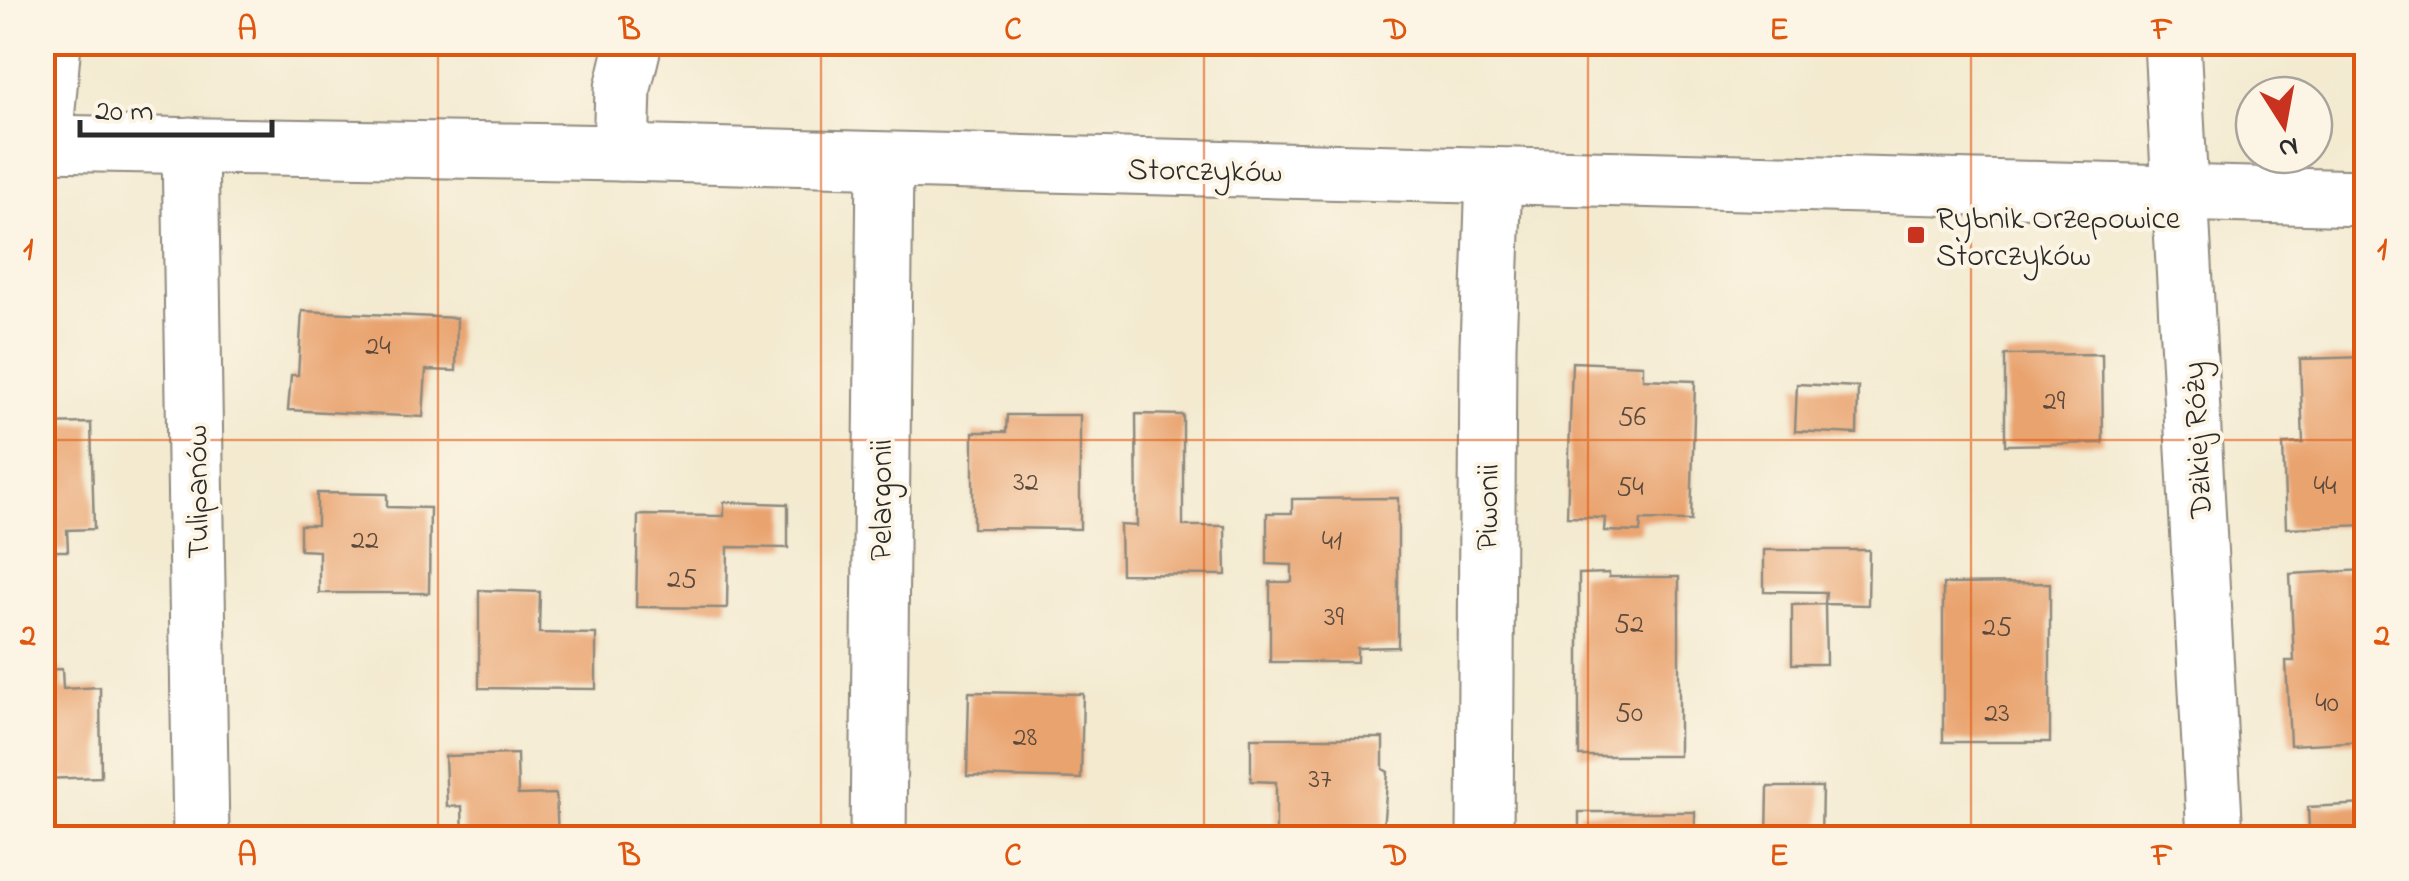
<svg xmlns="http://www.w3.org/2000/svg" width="2409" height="881" viewBox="0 0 2409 881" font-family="'Indie Flower',sans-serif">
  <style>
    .building { fill: #e9a36e }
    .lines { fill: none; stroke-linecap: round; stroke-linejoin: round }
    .street-casing { stroke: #8f8a7e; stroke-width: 59 }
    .secondary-casing { stroke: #8f8a7e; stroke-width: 59 }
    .street { stroke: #fff; stroke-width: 55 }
    .secondary { stroke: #fff; stroke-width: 55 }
    .grid { fill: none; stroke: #df570e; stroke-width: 2.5; stroke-opacity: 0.55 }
    .poi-dot { fill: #c8321e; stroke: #fcf5e5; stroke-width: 4 }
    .labels { text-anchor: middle; stroke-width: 8; stroke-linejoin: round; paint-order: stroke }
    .number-label { font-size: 28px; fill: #5a493c }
    .street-label { font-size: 32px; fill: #2b2b2b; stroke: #fcf5e5 }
    .poi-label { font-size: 32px; fill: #2b2b2b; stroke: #fcf5e5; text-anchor: start }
    .neatline { fill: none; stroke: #df570e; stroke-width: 4 }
    .grid-label { font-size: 32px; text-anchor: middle; font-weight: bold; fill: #df570e }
  </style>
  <rect width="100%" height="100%" fill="#fcf5e5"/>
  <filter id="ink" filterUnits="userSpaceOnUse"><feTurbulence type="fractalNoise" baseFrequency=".01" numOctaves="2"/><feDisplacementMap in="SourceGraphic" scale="20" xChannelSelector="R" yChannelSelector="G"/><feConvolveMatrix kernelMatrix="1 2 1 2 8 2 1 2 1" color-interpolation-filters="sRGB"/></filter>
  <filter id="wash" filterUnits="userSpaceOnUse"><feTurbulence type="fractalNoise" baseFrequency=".0048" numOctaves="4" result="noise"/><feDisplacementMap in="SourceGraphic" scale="40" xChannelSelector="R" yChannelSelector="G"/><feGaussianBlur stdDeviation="2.25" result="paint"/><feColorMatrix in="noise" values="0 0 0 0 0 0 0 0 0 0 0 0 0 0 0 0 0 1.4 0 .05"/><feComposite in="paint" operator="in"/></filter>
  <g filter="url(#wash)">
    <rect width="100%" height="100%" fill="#f3ead0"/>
    <g id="blocks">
      <g class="building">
        <path d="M302 311 457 318 456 371 426 370 423 417 288 410 291 375H298Z"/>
        <path d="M2102 354 2103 443 2005 445V355Z"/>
        <path d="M2366 357V525L2286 528 2283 444 2303 443 2300 359Z"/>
        <path d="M1572 362 1643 365V379L1695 381 1691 521 1641 520 1640 532 1604 531 1605 518 1567 517Z"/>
        <path d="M1797 384 1858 387 1857 434 1795 431Z"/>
        <path d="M1136 414 1183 415V526H1225L1226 575 1121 574 1120 525 1137 526Z"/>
        <path d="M1007 415H1080V529L973 528V432H1006Z"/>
        <path d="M91 423 94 529 67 530 68 551H42V424Z"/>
        <path d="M317 493 387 494V507L430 508 429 593H319V551L300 550V525H317Z"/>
        <path d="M1398 498V647L1357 648V662H1270V582H1292V565L1267 564V513H1292V499Z"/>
        <path d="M724 502 788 504V548L728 547 727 608 636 607 638 515 724 516Z"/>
        <path d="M1764 550H1869L1868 605 1825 604 1826 592 1764 591Z"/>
        <path d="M2366 570V741L2290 745 2286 661H2294L2290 574Z"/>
        <path d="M1609 573V577H1679V756H1579V574Z"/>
        <path d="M2050 583V742H1943V584Z"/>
        <path d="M479 590 540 592 539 633 596 634V689L479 688Z"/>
        <path d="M1825 604 1826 664H1792V605Z"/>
        <path d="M62 669 63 689 100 687 101 777 42 779V670Z"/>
        <path d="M969 692 1083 694 1081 779 967 776Z"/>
        <path d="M1251 738H1383V769L1388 772 1383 829 1388 830 1387 838H1276V782L1251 781Z"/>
        <path d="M517 754 518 795 556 794 558 838H463L462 806 447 807 445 756Z"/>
        <path d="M1768 787H1822L1821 838H1767Z"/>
        <path d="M2366 804V838H2297V831H2309L2308 807Z"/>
        <rect x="1579" y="812" width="116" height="26"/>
      </g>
    </g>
  </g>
  <g filter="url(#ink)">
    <use href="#blocks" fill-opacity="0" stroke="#8f8a7e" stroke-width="2.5"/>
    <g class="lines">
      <g class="street-casing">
        <g id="street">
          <path d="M2172 42 2215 838"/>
          <path d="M44 143 53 42"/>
          <path d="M190 145 201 838"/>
          <path d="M621 153 623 88 634 42"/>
          <path d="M878 838 885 161"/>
          <path d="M1485 838 1488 346 1494 176"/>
        </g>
      </g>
      <g class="secondary-casing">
        <path id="secondary" d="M42 143 621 153 2366 198"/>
      </g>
      <use href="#street" class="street"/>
      <use href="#secondary" class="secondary"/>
    </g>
  </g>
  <path class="grid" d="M438 42V838M821 42V838M1204 42V838M1588 42V838M1971 42V838M42 440H2366"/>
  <rect class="poi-dot" x="1906" y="225" width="20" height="20" rx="5"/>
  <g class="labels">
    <g class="number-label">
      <text x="378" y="354">24</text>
      <text x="2054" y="409">29</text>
      <text x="1632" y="425">56</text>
      <text x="1026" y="490">32</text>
      <text x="2325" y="494">44</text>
      <text x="1630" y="495">54</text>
      <text x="365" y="548">22</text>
      <text x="1332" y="549">41</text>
      <text x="682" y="587">25</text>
      <text x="1334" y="625">39</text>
      <text x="1629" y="632">52</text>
      <text x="1997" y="635">25</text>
      <text x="2327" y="711">40</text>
      <text x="1629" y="721">50</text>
      <text x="1997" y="721">23</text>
      <text x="1025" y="745">28</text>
      <text x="1320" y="787">37</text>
    </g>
    <g class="street-label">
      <text transform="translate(1205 169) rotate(1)" y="11">Storczyków</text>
      <text transform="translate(2196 440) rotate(-93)" y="11">Dzikiej Róży</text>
      <text transform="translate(196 492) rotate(-91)" y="11">Tulipanów</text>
      <text transform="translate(880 500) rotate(-90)" y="11">Pelargonii</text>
      <text transform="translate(1486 507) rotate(-89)" y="11">Piwonii</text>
    </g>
    <g class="poi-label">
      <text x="1936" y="228">Rybnik Orzepowice<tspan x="1936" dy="37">Storczyków</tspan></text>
    </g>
  </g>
  <rect width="2409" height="881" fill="none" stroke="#fcf5e5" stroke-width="110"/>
  <g transform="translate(2284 125) rotate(169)"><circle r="48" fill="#fcf5e5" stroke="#a8a49b" stroke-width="2.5"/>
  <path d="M0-8L18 38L0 25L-18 38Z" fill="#c8321e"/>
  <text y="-15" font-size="28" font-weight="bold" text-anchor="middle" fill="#2b2b2b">N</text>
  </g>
  <path d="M80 120v15h192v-15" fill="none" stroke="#2b2b2b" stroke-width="5"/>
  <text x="95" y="120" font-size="30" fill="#2b2b2b" stroke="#fcf5e5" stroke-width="8" paint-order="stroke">20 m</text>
  <rect x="55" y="55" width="2299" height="771" class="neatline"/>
  <g class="grid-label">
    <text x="247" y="39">A</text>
    <text x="630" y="39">B</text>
    <text x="1013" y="39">C</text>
    <text x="1396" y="39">D</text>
    <text x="1779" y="39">E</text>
    <text x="2162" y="39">F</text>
    <text x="28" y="259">1</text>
    <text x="2382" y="259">1</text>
    <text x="28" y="645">2</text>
    <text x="2382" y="645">2</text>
    <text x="247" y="865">A</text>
    <text x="630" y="865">B</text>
    <text x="1013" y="865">C</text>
    <text x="1396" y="865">D</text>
    <text x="1779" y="865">E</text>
    <text x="2162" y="865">F</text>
  </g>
</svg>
